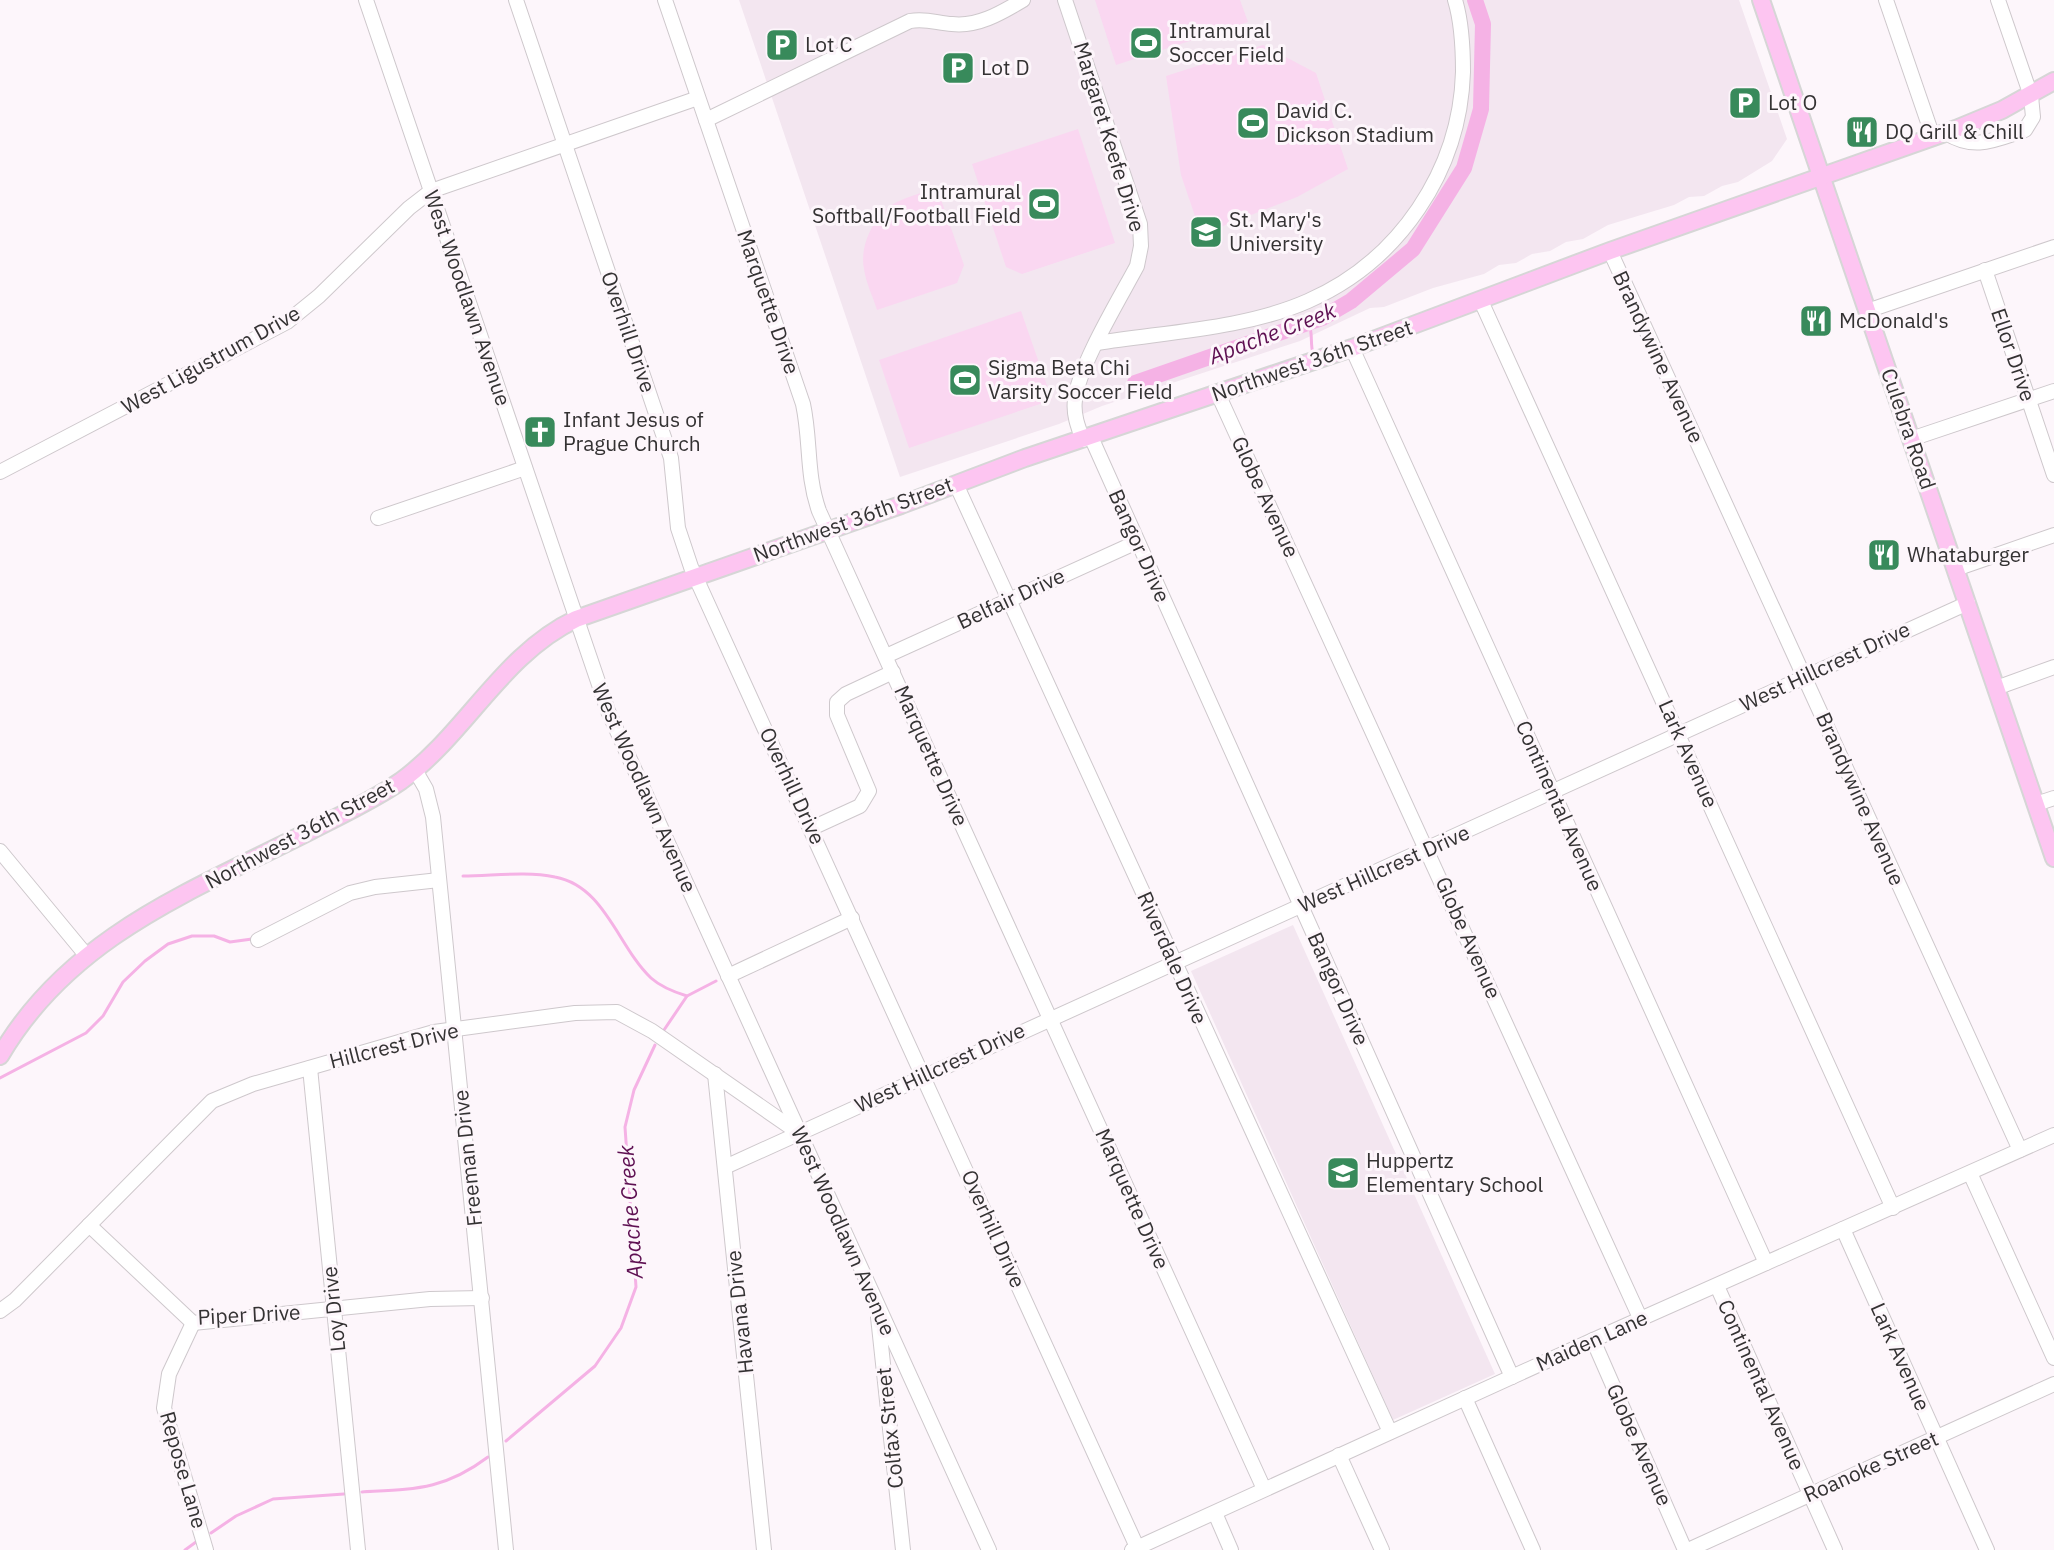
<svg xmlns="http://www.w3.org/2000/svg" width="2054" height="1550" viewBox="0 0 2054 1550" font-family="'IBM Plex Sans',sans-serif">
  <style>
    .built { fill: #f3e6f0 }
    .green { fill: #fad7f1 }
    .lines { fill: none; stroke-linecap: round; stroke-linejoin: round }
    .stream { stroke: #f5b2e5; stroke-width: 3 }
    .river { stroke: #f5b2e5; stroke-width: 16 }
    .minor-casing { stroke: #cec8cc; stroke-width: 16 }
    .major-casing { stroke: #d6d6d6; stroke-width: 20 }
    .minor { stroke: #fff; stroke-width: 14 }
    .major { stroke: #fdc5f1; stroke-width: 16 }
    .labels { text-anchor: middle; stroke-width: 6; stroke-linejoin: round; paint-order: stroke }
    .poi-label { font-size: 21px; fill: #343233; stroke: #fdf6fb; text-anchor: start }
    .street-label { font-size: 21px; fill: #343233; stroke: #fdf6fb }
    .water-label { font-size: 22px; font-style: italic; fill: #5e1052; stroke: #fdf6fb }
  </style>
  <rect width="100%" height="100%" fill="#fdf6fb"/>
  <g class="built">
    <path d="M739 0H1739L1787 139 1772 161 1738 182 1722 186 1704 196 1689 197 1674 205 1608 225 1583 239 1566 242 1550 251 1532 254 1516 263 1499 265 1484 274 1433 288 1384 307 1370 308 1300 341 1102 406 1059 424 900 477Z"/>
    <path d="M1293 925 1495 1374 1393 1420 1191 971Z"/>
  </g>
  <g class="green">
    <path d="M1095 0H1240L1248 22 1116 65Z"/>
    <path d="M1263 45 1316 73 1348 169 1297 197 1213 230 1197 222 1181 175 1166 76Z"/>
    <path d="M1078 129 1115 243 1022 274 1006 267 972 164Z"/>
    <path d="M937 188 964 265 957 283 877 310C873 297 866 283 864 269 859 245 875 213 897 202 910 196 924 192 937 188Z"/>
    <path d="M1021 311 1052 400 909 448 879 360Z"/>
  </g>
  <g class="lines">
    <g class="stream">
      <path d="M1309 323C1313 335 1310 344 1313 353"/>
      <path d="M463 876C492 876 526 871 555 877 605 886 618 947 651 978 661 987 674 992 687 996"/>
      <path d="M664 1030 687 996 716 981"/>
      <path d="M0 1078 86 1033 103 1016 123 982 145 961 168 944 192 936H214L230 942 252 939"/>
      <path d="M506 1441 595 1366 621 1328 636 1287 625 1127 634 1090 655 1045"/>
      <path d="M362 1492C415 1489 444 1490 488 1457"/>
      <path d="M211 1533 236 1516 273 1499 344 1494"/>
      <path d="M185 1550 196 1542"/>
    </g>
    <path class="river" d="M1135 383 1322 318 1351 301 1413 249 1464 168 1481 109 1483 24 1475 0"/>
    <g class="minor-casing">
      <g id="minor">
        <path d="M366 0 608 711 989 1550"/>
        <path d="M516 0 671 458 678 528 691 567 1137 1547"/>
        <path d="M665 0 803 404C811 441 806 474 819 511L1264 1489"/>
        <path d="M1065 0 1140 224 1141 246 1137 266C1120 298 1078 367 1075 400 1073 414 1078 427 1083 440"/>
        <path d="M1886 0 1933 137"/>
        <path d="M706 120 910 21C926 18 937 23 952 24 978 27 1001 13 1023 0"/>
        <path d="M1946 133C1975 151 1994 140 2025 130L2033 117 2031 96 1998 0"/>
        <path d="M1610 251 2020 1150"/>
        <path d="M1985 270 2054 475"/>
        <path d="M1481 301 1893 1208"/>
        <path d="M1867 311 2054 247"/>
        <path d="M1097 343C1165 332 1245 329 1308 301 1399 261 1460 171 1463 72 1463 49 1462 23 1455 0"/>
        <path d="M1352 348 1766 1263"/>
        <path d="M1218 394 1641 1320"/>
        <path d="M1091 437 1512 1377"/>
        <path d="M1911 439 2054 391"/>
        <path d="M0 472 287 322 319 296 409 208 431 191 698 98"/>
        <path d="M956 484 1390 1432"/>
        <path d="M378 518 525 468"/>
        <path d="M1956 569 2054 535"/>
        <path d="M886 656 1137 542"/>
        <path d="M1996 688 2054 667"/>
        <path d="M415 770 426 789 433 817 506 1550"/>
        <path d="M2036 804 2054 798"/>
        <path d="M812 828 860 806 869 791 837 715V702L846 694 893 672"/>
        <path d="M0 851 86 955"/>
        <path d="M258 940 350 893 375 887 439 880"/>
        <path d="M728 976 852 918"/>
        <path d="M310 1068 358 1550"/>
        <path d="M715 1074 764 1550"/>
        <path d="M725 1167 1968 603"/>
        <path d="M1970 1173 2054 1358"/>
        <path d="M89 1225 193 1323 430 1299 482 1298"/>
        <path d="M1843 1229 1987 1550"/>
        <path d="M1717 1286 1835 1550"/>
        <path d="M0 1311 15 1300 212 1101 253 1084 434 1032 575 1013 617 1012 652 1031 796 1131"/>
        <path d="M878 1317 903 1550"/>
        <path d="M193 1323 169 1374 164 1408 206 1550"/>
        <path d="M1593 1340 1685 1550"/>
        <path d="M1465 1398 1533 1550"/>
        <path d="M1339 1455 1382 1550"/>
        <path d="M1215 1513 1231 1550"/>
        <path d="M1132 1550 1593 1340 2054 1135"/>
        <path d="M1688 1550 2054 1384"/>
      </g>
    </g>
    <g class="major-casing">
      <g id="major">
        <path d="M1761 0 2054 858"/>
        <path d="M0 1056C70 936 192 891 310 831 341 815 372 801 401 781 466 734 502 654 576 619L901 505 1025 458 1352 348 1610 251 1956 129 2002 110 2054 81"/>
      </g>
    </g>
    <use href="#minor" class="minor"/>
    <use href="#major" class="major"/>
  </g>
  <defs>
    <g id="stadium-square" transform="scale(1.725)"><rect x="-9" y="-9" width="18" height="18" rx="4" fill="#388a5b" stroke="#fdf6fb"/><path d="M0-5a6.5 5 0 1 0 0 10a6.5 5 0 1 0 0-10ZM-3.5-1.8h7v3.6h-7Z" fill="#fff"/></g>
    <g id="parking-square" transform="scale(1.725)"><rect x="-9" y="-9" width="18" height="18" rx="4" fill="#388a5b" stroke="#fdf6fb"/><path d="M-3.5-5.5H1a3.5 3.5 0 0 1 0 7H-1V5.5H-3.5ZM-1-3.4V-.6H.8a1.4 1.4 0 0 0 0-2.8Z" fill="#fff"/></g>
    <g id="restaurant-square" transform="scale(1.725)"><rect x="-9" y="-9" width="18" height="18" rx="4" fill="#388a5b" stroke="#fdf6fb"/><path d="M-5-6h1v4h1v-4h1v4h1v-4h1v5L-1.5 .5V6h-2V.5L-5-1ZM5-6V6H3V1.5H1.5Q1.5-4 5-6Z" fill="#fff"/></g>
    <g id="university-square" transform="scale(1.725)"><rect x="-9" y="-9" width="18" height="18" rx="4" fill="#388a5b" stroke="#fdf6fb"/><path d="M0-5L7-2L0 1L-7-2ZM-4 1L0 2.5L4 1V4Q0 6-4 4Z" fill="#fff"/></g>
    <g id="church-square" transform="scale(1.725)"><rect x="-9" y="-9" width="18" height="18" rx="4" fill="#388a5b" stroke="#fdf6fb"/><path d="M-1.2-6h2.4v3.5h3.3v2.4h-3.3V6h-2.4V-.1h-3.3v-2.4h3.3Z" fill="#fff"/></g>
    <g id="school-square" transform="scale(1.725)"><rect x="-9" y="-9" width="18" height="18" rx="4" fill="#388a5b" stroke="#fdf6fb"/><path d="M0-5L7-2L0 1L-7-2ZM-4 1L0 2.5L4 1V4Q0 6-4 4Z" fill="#fff"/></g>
  </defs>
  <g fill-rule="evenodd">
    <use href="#stadium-square" x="1146" y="43"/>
    <use href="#parking-square" x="782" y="45"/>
    <use href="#parking-square" x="958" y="68"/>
    <use href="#parking-square" x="1745" y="103"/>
    <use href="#stadium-square" x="1253" y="123"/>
    <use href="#restaurant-square" x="1862" y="132"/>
    <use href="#stadium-square" x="1044" y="204"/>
    <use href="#university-square" x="1206" y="232"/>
    <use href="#restaurant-square" x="1816" y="321"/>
    <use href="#stadium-square" x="965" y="380"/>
    <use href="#church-square" x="540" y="432"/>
    <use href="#restaurant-square" x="1884" y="555"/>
    <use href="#school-square" x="1343" y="1173"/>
  </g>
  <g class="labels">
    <g class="poi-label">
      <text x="1169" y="38">Intramural<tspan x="1169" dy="24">Soccer Field</tspan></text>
      <text x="805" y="52">Lot C</text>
      <text x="981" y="75">Lot D</text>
      <text x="1768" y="110">Lot O</text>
      <text x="1276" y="118">David C.<tspan x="1276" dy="24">Dickson Stadium</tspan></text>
      <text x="1885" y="139">DQ Grill &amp; Chill</text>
      <text x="1021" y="199" text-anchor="end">Intramural<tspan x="1021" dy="24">Softball/Football Field</tspan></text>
      <text x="1229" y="227">St. Mary's<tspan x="1229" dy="24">University</tspan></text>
      <text x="1839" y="328">McDonald's</text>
      <text x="988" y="375">Sigma Beta Chi<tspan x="988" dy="24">Varsity Soccer Field</tspan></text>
      <text x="563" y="427">Infant Jesus of<tspan x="563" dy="24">Prague Church</tspan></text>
      <text x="1907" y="562">Whataburger</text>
      <text x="1366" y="1168">Huppertz<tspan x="1366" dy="24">Elementary School</tspan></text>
    </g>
    <g class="street-label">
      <text transform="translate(1109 137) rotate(73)" y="7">Margaret Keefe Drive</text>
      <text transform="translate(467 298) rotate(71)" y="7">West Woodlawn Avenue</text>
      <text transform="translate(768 302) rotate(71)" y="7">Marquette Drive</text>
      <text transform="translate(628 332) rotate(71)" y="7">Overhill Drive</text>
      <text transform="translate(2013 355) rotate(71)" y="7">Ellor Drive</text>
      <text transform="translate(1658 357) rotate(65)" y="7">Brandywine Avenue</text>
      <text transform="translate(211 360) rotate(-29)" y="7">West Ligustrum Drive</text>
      <text transform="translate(1312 361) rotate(-19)" y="7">Northwest 36th Street</text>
      <text transform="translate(1908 429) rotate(71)" y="7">Culebra Road</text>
      <text transform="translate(1265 497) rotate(65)" y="7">Globe Avenue</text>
      <text transform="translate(853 520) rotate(-20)" y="7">Northwest 36th Street</text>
      <text transform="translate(1139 546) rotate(66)" y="7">Bangor Drive</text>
      <text transform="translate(1011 599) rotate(-25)" y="7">Belfair Drive</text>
      <text transform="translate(1825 667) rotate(-25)" y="7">West Hillcrest Drive</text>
      <text transform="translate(1688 754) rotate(66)" y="7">Lark Avenue</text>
      <text transform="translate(931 756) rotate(66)" y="7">Marquette Drive</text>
      <text transform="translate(792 786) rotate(65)" y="7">Overhill Drive</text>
      <text transform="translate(644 788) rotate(66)" y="7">West Woodlawn Avenue</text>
      <text transform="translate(1860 799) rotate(66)" y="7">Brandywine Avenue</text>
      <text transform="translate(1559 806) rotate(66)" y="7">Continental Avenue</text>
      <text transform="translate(300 834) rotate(-28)" y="7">Northwest 36th Street</text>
      <text transform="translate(1384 869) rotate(-24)" y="7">West Hillcrest Drive</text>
      <text transform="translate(1468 938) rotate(66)" y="7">Globe Avenue</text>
      <text transform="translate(1172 958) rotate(66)" y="7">Riverdale Drive</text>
      <text transform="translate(1338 989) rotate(66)" y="7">Bangor Drive</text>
      <text transform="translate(394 1046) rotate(-14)" y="7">Hillcrest Drive</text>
      <text transform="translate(940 1068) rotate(-25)" y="7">West Hillcrest Drive</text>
      <text transform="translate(468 1158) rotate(-96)" y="7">Freeman Drive</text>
      <text transform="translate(1132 1199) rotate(66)" y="7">Marquette Drive</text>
      <text transform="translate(993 1229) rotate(66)" y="7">Overhill Drive</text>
      <text transform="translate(843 1231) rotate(66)" y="7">West Woodlawn Avenue</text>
      <text transform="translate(334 1309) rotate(-96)" y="7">Loy Drive</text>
      <text transform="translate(740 1312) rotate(-96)" y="7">Havana Drive</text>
      <text transform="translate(249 1315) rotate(-3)" y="7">Piper Drive</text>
      <text transform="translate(1592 1341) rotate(-24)" y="7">Maiden Lane</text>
      <text transform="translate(1900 1357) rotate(66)" y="7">Lark Avenue</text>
      <text transform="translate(1761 1385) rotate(66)" y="7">Continental Avenue</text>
      <text transform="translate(890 1428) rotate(-96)" y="7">Colfax Street</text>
      <text transform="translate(1639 1445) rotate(66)" y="7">Globe Avenue</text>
      <text transform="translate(1871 1467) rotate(-24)" y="7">Roanoke Street</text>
      <text transform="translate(183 1470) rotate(74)" y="7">Repose Lane</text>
    </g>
    <g class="water-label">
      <text transform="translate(1272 333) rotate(-21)" y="8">Apache Creek</text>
      <text transform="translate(630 1212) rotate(-94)" y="8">Apache Creek</text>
    </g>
  </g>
</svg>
